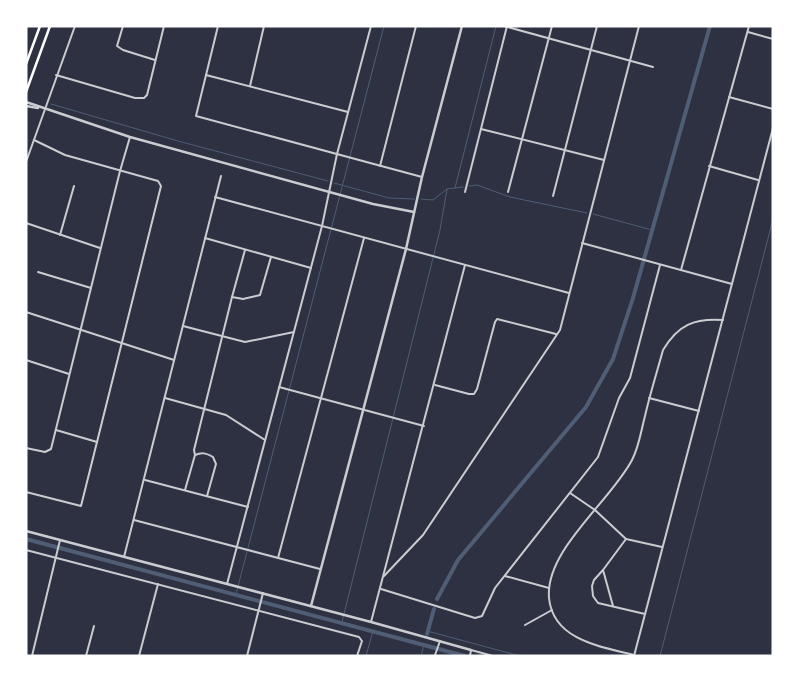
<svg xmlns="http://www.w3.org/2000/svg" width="799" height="682" viewBox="0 0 799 682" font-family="Barlow,sans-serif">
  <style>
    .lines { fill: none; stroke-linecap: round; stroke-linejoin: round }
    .stream { stroke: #4f5d75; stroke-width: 1 }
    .canal { stroke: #4f5d75; stroke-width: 4 }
    .minor { stroke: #caccd0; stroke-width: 2 }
    .tertiary { stroke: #caccd0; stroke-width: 2.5 }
    .secondary { stroke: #fff; stroke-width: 2.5 }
  </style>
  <rect width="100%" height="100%" fill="#2d3142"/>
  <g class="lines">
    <g class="stream">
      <path d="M51 104 178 141 328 181"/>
      <path d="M334 183 389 198 414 199"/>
      <path d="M469 186 477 185 510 197 587 213"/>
      <path d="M455 188 496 26"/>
      <path d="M421 199 433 200 447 189 463 187"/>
      <path d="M593 214 652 230"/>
      <path d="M236 594 384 26"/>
      <path d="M342 622 440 230 447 189"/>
      <path d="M427 631 520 656"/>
      <path d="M366 656 373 631"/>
      <path d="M421 656 424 645"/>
      <path d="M660 656 773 219"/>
    </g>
    <g class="canal">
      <path d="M26 539 465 656"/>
      <path d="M437 599 458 560 586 407 613 359 633 298 710 26"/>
      <path d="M427 634 434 609"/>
    </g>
    <g class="minor">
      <path d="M123 26 117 46 123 50 155 60"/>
      <path d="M218 26 196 116 422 177"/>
      <path d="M504 26 653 67"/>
      <path d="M748 32 773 39"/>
      <path d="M56 75 135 98H144L147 95 164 26"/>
      <path d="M206 75 348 112"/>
      <path d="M250 86 264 26"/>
      <path d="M729 97 773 109"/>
      <path d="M481 129 604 160"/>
      <path d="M26 162 75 26"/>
      <path d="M380 166 416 26"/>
      <path d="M709 166 758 180"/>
      <path d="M465 192 507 26"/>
      <path d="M508 192 552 26"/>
      <path d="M553 196 597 26"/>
      <path d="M215 197 569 293"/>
      <path d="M26 223 100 248"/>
      <path d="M60 235 74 186"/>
      <path d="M205 238 311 268"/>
      <path d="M582 243 732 284"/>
      <path d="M245 250 232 297 243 299 260 295 271 257"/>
      <path d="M681 270 749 26"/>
      <path d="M38 272 91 288"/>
      <path d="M26 312 174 360"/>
      <path d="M183 326 245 342 294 332"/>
      <path d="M26 360 69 374"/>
      <path d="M435 385 469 394H474L477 389 495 322 497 319 556 334"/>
      <path d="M279 387 424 426"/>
      <path d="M165 398 226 415 265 440"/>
      <path d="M649 398 699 411"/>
      <path d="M56 430 97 442"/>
      <path d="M26 448 45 452 51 449 120 171 130 137"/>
      <path d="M195 455 194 450 232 297"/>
      <path d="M145 480 248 507"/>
      <path d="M185 490 195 455C202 452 206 453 213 457L216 464 207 496"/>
      <path d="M26 492 81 506 161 186 158 181 65 155 34 140"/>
      <path d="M570 493 595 510 626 539 662 547"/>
      <path d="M134 520 320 569"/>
      <path d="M626 539 603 570 594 580 592 586 593 596 598 603 645 614"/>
      <path d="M26 550 359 637 362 641 357 656"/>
      <path d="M124 557 221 176"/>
      <path d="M278 558 364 238"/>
      <path d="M603 570 613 606"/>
      <path d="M384 576 423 535 560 330 639 26"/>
      <path d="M505 576 549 588"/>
      <path d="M227 584 322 226 337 154 371 26"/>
      <path d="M381 589 475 618 482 616 495 588 598 457 619 398 630 378 660 265"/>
      <path d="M371 622 465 265"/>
      <path d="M525 625 552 610"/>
      <path d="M435 655 440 641"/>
      <path d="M634 655C601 647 553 640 549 598 545 550 610 502 632 460 639 447 641 431 645 416 650 394 657 372 663 350 678 325 694 318 723 320"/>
      <path d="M32 656 60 540"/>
      <path d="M86 656 94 626"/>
      <path d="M139 656 158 584"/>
      <path d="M247 656 263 593"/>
      <path d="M427 656H436"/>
      <path d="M470 656 471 650 493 656"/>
      <path d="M634 656 773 128"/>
    </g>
    <g class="tertiary">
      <path d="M26 102 130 137 373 204 414 212"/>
      <path d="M26 106 38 108"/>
      <path d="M26 531 371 622 471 650"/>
      <path d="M311 606 406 249 422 177 462 26"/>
    </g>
    <g class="secondary">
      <path d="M26 64 40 26"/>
      <path d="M26 92 50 26"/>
    </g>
  </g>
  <rect width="799" height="682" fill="none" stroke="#ffffff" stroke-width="55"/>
</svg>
